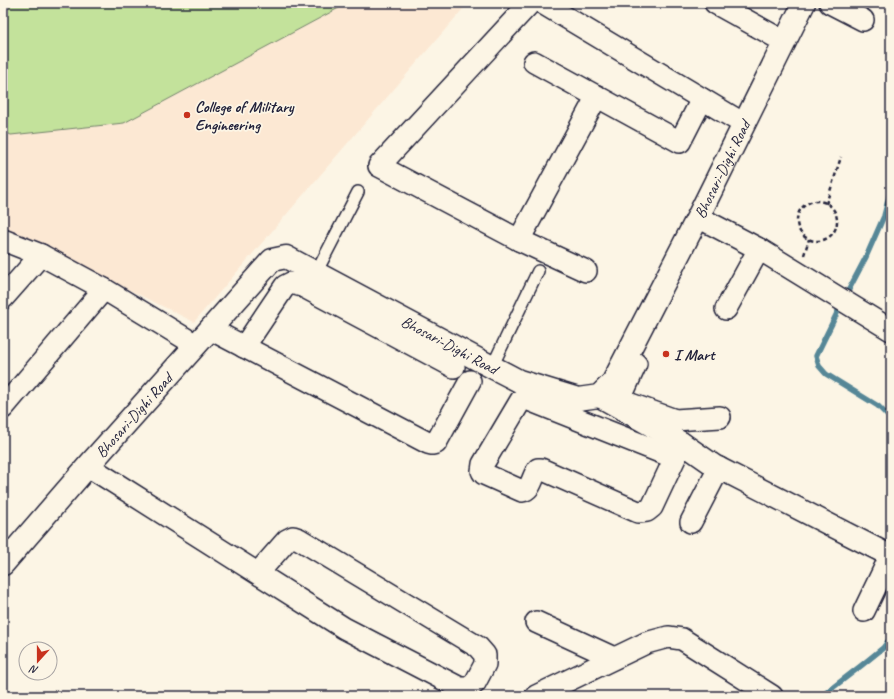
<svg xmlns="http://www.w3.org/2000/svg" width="894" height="699" viewBox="0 0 894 699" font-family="Caveat,sans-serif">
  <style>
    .built { fill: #fce8d3 }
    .green { fill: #c3e29b; stroke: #72826b }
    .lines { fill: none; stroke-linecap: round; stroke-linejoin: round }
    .stream { stroke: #578797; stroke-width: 5.5 }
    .service-casing { stroke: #22223b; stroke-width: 14 }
    .minor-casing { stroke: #22223b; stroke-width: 24 }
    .tertiary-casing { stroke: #22223b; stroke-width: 25 }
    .path { stroke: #22223b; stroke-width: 2.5; stroke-dasharray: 4 3; stroke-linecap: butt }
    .service { stroke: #fcf5e5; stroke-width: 11 }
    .minor { stroke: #fcf5e5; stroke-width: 21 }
    .tertiary { stroke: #fcf5e5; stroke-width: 22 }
    .poi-dot { fill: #c8321e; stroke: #fcf5e5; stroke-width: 1.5 }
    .labels { text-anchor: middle; stroke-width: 3.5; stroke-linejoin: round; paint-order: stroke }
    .poi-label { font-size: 16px; font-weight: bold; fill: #22223b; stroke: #fcf5e5; text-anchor: start }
    .street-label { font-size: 16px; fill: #22223b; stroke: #fcf5e5 }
  </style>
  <rect width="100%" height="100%" fill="#fcf5e5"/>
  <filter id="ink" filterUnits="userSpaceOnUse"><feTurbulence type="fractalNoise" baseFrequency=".025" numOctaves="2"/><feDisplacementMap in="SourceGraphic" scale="8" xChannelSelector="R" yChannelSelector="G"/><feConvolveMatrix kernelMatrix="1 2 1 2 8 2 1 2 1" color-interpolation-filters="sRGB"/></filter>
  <g filter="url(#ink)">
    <path class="built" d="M3 3H468L194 322 3 227Z"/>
    <path class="green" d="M3 3H348L124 123 11 135 3 131Z"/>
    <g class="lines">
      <g class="stream">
        <path d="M845 297 866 257 884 216 891 189"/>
        <path d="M841 305 816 356 819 366 826 374 878 406 891 419"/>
        <path d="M822 696 862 665 883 648 891 637"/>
      </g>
      <g class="service-casing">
        <g id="service">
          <path d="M316 273 358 192"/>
          <path d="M492 367 538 271"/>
        </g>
      </g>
      <g class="minor-casing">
        <g id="minor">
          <path d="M530 3 379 166 519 240 586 271"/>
          <path d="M542 3 744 124"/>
          <path d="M715 3 785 42"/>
          <path d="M830 3 863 20"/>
          <path d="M534 62 680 142 702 99"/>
          <path d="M698 217 759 249 891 330"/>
          <path d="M3 240 41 255"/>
          <path d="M519 240 597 96"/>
          <path d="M3 298 41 255 104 289 196 345"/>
          <path d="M726 309 759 249"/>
          <path d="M210 329 428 443 432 444 436 443 470 381"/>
          <path d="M244 347 285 286 291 283 302 286 454 367"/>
          <path d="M627 356 636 364 622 395 625 402 675 420 720 417"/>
          <path d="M599 396 682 443 715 466 883 552 887 556 888 561 864 611"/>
          <path d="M3 408 104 289"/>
          <path d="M675 458 524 398 521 400 483 464 482 471 484 474 522 491C532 490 532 476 538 469H541L638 512 647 511 652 507 682 443"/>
          <path d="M88 466 344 628 460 688H468L475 683 485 664V655L478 647 299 539 293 537 287 540 258 573"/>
          <path d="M691 522 719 468"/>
          <path d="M536 622 614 658"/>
          <path d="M536 696 646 643 668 637 682 639 772 696"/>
        </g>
      </g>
      <g class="tertiary-casing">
        <g id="tertiary">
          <path id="s1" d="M3 564 88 466 272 260 286 257 492 367 519 381 578 399 599 396 613 382 698 217 804 3"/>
        </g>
      </g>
      <g class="path">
        <circle cx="817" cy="221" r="20"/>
        <path d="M826 204 841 157"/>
        <path d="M804 255 809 239"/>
      </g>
      <use href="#service" class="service"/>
      <use href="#minor" class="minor"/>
      <use href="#tertiary" class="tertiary"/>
    </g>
  </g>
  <g class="poi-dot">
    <circle cx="187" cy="115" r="4"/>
    <circle cx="666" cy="354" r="4"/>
  </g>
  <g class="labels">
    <g class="poi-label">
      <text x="195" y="112">College of Military<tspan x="195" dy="18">Engineering</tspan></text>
      <text x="674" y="360">I Mart</text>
    </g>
    <g class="street-label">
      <text dy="6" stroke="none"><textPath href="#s1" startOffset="1026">Bhosari-Dighi Road</textPath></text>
      <text dy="6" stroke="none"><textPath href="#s1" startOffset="606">Bhosari-Dighi Road</textPath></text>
      <text dy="6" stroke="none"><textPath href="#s1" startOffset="198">Bhosari-Dighi Road</textPath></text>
    </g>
  </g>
  <rect width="894" height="699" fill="none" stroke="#fcf5e5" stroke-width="16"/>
  <rect x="8" y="8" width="878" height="683" fill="none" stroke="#22223b" stroke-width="1.5" filter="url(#ink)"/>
  <g transform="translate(38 661) rotate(201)"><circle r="19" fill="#fcf5e5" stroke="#a5a1a1"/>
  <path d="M0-3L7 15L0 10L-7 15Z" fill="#c8321e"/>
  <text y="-6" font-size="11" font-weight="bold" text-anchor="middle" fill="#22223b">N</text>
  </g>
</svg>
